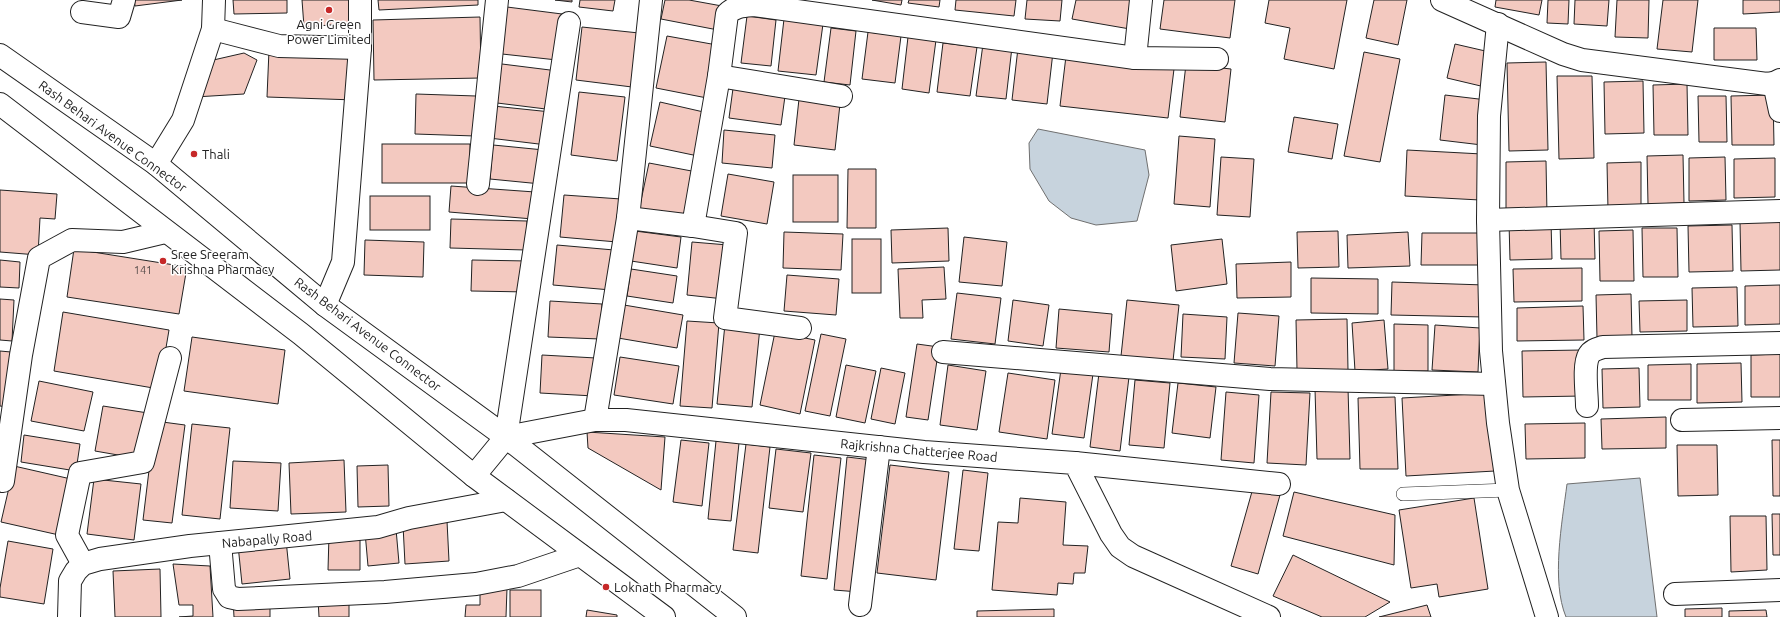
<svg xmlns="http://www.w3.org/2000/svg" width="1780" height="617" viewBox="0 0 1780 617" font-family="Ubuntu,sans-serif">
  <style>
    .water { fill: #c7d3dd; stroke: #6f6f6f }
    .building { fill: #f3c9c0; stroke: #222 }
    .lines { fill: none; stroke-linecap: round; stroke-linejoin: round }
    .service-casing { stroke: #222; stroke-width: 14 }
    .minor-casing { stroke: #222; stroke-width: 24 }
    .primary-casing { stroke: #222; stroke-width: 24 }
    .service { stroke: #fff; stroke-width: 13 }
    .minor { stroke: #fff; stroke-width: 22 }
    .primary { stroke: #fff; stroke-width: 22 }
    .poi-dot { fill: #c62828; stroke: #fff; stroke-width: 1.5 }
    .labels { text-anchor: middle; stroke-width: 3; stroke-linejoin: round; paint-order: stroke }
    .number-label { font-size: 11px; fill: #564c4a }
    .poi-label { font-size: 13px; fill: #222; stroke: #fff; text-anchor: start }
    .street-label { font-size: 13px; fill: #222; stroke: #fff }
  </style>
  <rect width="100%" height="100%" fill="#fff"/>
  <g class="water">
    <path d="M1038 129 1145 150 1149 175 1137 221 1096 225 1071 218 1049 201 1030 169 1029 143Z"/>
    <path d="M1640 478 1657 617H1566C1551 581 1562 523 1567 484Z"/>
  </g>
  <g class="building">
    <path d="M134 0H182L135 6Z"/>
    <path d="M233 0H287V13L234 14Z"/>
    <path d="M302 0H354L356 23 304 27Z"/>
    <path d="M378 0H478V5L379 10Z"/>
    <path d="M555 0H572V2Z"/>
    <path d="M580 0H615L613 11 579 7Z"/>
    <path d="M665 0H689L722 6 718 30 661 19Z"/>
    <path d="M872 0H902L901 5Z"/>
    <path d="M909 0H940L939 7 908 3Z"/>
    <path d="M956 0H1016L1014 16 955 10Z"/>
    <path d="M1027 0H1062L1060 21 1025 19Z"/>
    <path d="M1076 0H1135L1130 29 1072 19Z"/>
    <path d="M1164 0H1235L1230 38 1160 29Z"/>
    <path d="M1269 0H1347L1334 69 1284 59 1290 28 1265 23Z"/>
    <path d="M1374 0H1407L1398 45 1366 38Z"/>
    <path d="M1496 0H1542L1539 15 1495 7Z"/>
    <path d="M1548 0H1569L1568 24 1547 23Z"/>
    <path d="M1575 0H1609L1607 26 1574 24Z"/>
    <path d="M1617 0H1649L1648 38 1615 37Z"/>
    <path d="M1663 0H1698L1692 52 1657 49Z"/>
    <path d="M1743 0H1780V12L1743 14Z"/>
    <path d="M507 7 562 14 557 60 502 54Z"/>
    <path d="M747 16 776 20 771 66 741 63Z"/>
    <path d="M480 17 481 78 374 80 373 20Z"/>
    <path d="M784 19 823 24 816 75 778 71Z"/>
    <path d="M582 27 639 33 632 87 576 80Z"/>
    <path d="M831 28 856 31 850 85 824 82Z"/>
    <path d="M1714 28H1756L1757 60H1714Z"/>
    <path d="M868 32 901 36 895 83 862 79Z"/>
    <path d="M667 36 717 45 707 98 656 88Z"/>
    <path d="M908 37 936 40 929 93 902 89Z"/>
    <path d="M943 43 977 47 970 96 937 92Z"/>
    <path d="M983 44 1012 47 1006 99 976 96Z"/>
    <path d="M1455 44 1494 53 1485 87 1447 78Z"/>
    <path d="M1018 48 1053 52 1047 104 1012 100Z"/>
    <path d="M269 50 356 53 355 100 267 97Z"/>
    <path d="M1364 52 1400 59 1380 162 1344 156Z"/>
    <path d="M244 53 257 60 244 94 195 97 209 61Z"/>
    <path d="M1066 56 1174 69 1168 118 1060 106Z"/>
    <path d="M1546 62 1548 150 1509 151 1507 63Z"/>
    <path d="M494 63 558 71 554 110 489 102Z"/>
    <path d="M1186 64 1231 69 1225 122 1180 117Z"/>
    <path d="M1557 76H1592L1594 158 1559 159Z"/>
    <path d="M734 81 786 89 781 125 729 118Z"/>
    <path d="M1643 81 1644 133 1605 134 1604 82Z"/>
    <path d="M1687 84 1688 135H1654L1653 85Z"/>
    <path d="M579 92 625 97 617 161 571 155Z"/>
    <path d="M416 94 476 96 475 136 415 134Z"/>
    <path d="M1445 95 1487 100 1482 145 1440 140Z"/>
    <path d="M1773 95 1774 145H1732L1731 96Z"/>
    <path d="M1698 96H1726L1727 142H1699Z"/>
    <path d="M799 99 840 104 835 150 794 145Z"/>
    <path d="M660 102 708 113 698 156 650 146Z"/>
    <path d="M493 106 551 112 547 145 489 138Z"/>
    <path d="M1294 117 1338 124 1332 159 1288 152Z"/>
    <path d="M724 130 775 135 772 168 722 163Z"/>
    <path d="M1179 136 1215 139 1210 207 1174 204Z"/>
    <rect x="382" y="144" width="88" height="39"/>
    <path d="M493 145 544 150 541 184 490 179Z"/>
    <path d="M1407 150 1482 154 1480 200 1405 196Z"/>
    <path d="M1683 155 1684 203 1648 204 1647 156Z"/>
    <path d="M1221 157 1254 159 1250 217 1217 215Z"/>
    <path d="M1725 157 1726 200 1689 201V158Z"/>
    <path d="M1775 158V197L1734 198V159Z"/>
    <path d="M1546 161 1547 215 1506 216V162Z"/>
    <path d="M1641 162V210H1608L1607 163Z"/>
    <path d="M649 163 697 172 688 219 639 210Z"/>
    <path d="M848 169H876V228H847Z"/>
    <path d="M728 174 774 182 767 224 721 216Z"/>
    <rect x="793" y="175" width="45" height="47"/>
    <path d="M451 186 535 192 533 219 449 212Z"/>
    <path d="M0 190 57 194 55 219 40 218 38 255 0 252Z"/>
    <path d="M564 195 621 199 617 242 560 237Z"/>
    <rect x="370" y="196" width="60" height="34"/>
    <path d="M451 219 527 221 526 250 450 248Z"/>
    <path d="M1551 221 1552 259 1510 260 1509 222Z"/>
    <path d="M1594 221 1595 259H1561L1560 222Z"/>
    <path d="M1740 222H1780V270L1741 271Z"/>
    <path d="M1732 225 1733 271 1689 272 1688 226Z"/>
    <path d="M948 228 949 261 892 263 891 230Z"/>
    <path d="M1642 228H1677L1678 277H1643Z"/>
    <path d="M1633 230 1634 281H1600L1599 231Z"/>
    <path d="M635 231 681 237 677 268 631 261Z"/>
    <path d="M1338 231 1339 267 1298 268 1297 232Z"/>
    <path d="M784 232 843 234 841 270 783 268Z"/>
    <path d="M1408 232 1410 266 1348 268 1347 235Z"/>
    <path d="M1422 233H1481L1480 265H1421Z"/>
    <path d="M964 237 1007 242 1002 286 959 282Z"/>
    <rect x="852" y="239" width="29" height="54"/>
    <path d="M1222 239 1227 284 1176 291 1171 245Z"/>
    <path d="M365 240 424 242 423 277 364 275Z"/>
    <path d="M692 242 728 245 724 299 687 295Z"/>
    <path d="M557 245 614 250 611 290 553 285Z"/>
    <path d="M74 249 187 267 179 314 67 297Z"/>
    <path d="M0 260 20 262 19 288 0 287Z"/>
    <path d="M472 260 528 261V292L471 291Z"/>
    <path d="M1291 262V297L1237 298 1236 264Z"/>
    <path d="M944 267 946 299 922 300 923 318H900L898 269Z"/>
    <path d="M1582 268V301L1514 302 1513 269Z"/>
    <path d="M631 269 677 276 673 303 627 296Z"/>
    <path d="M787 275 839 279 836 315 784 311Z"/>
    <path d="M1311 278 1378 279V314L1311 313Z"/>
    <path d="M1392 282 1485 285 1484 317 1391 315Z"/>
    <path d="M1780 285V324L1745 325V286Z"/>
    <path d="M1737 287 1738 326 1693 327 1692 288Z"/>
    <path d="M957 293 1001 298 995 344 951 339Z"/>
    <path d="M1631 294 1632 337 1597 338 1596 295Z"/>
    <path d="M0 299 14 300 12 341 0 340Z"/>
    <path d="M1013 300 1049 305 1043 346 1008 341Z"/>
    <path d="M1127 300 1179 305 1173 361 1121 356Z"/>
    <path d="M1687 300V331L1640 332 1639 301Z"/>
    <path d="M550 301 602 304 600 339 548 337Z"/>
    <path d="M624 305 683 315 677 348 618 338Z"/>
    <path d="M1583 306 1584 340 1517 341V308Z"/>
    <path d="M1059 309 1112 314 1109 352 1056 348Z"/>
    <path d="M63 312 169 330 159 389 54 371Z"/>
    <path d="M1238 313 1279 316 1275 366 1234 363Z"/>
    <path d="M1183 314 1227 317 1225 359 1181 357Z"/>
    <path d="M1347 319 1348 370H1297L1296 320Z"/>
    <path d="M1384 320 1388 369 1355 371 1352 323Z"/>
    <path d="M687 321 719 323 712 408 680 406Z"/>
    <path d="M725 324 760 327 752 407 717 404Z"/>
    <path d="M1394 324 1428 325V371H1394Z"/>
    <path d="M1435 325 1480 328 1478 372 1432 370Z"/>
    <path d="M775 332 815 340 800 414 760 405Z"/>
    <path d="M821 334 846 339 830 416 805 411Z"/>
    <path d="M192 337 285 350 278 404 184 391Z"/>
    <path d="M917 344 939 347 928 420 906 417Z"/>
    <path d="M1582 350 1583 396 1523 397 1522 351Z"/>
    <path d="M0 351 11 352 7 407 0 406Z"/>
    <path d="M1780 354V397H1751V355Z"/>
    <path d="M542 355 596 358 594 396 540 393Z"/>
    <path d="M620 357 679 366 673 404 614 395Z"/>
    <path d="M1741 363 1742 402 1697 403V364Z"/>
    <path d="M1691 364V400H1648V365Z"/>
    <path d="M846 365 876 371 865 423 836 417Z"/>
    <path d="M948 365 986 371 977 430 940 425Z"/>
    <path d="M881 368 905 373 895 424 871 419Z"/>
    <path d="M1639 368 1640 407 1603 408 1602 369Z"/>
    <path d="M1061 369 1093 374 1084 438 1052 434Z"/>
    <path d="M1008 373 1055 380 1047 439 999 432Z"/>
    <path d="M1099 373 1129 377 1120 451 1090 447Z"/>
    <path d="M1135 380 1170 383 1164 448 1129 445Z"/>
    <path d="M39 381 93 392 84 431 31 421Z"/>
    <path d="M1178 383 1216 387 1210 438 1172 433Z"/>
    <path d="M1348 388 1350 459H1317L1315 389Z"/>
    <path d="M1226 392 1259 395 1254 463 1221 460Z"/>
    <path d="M1271 392 1310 393 1306 465 1267 463Z"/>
    <path d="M1491 393 1495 471 1406 476 1402 398Z"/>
    <path d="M1395 397 1398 469H1360L1358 398Z"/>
    <path d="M103 406 148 413 141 459 95 451Z"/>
    <path d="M1666 417V448L1602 449 1601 419Z"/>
    <path d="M155 421 185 425 172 523 143 520Z"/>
    <path d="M1585 423V458L1526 459 1525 424Z"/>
    <path d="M192 424 230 428 220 519 182 515Z"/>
    <path d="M587 432 665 437 661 490 588 448Z"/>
    <path d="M24 435 80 444 76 471 21 462Z"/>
    <path d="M681 440 709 443 702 506 673 502Z"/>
    <path d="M1772 440H1780V496H1773Z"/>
    <path d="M716 441 739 443 731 521 708 519Z"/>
    <path d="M746 444 770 447 758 553 733 550Z"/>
    <path d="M1677 445H1717L1718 495 1678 496Z"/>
    <path d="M776 449 811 453 803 512 769 508Z"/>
    <path d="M814 455 841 458 827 579 801 576Z"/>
    <path d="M847 457 872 460 859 592 834 590Z"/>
    <path d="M344 460 346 512 291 514 289 463Z"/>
    <path d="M233 461 281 463 278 511 230 508Z"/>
    <path d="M388 465 389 506 358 507 357 466Z"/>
    <path d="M890 465 949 472 936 580 877 573Z"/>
    <path d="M14 466 71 479 59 535 1 522Z"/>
    <path d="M963 470 988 473 979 551 954 549Z"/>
    <path d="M94 479 141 484 134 540 87 534Z"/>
    <path d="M1253 488 1280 495 1258 574 1231 566Z"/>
    <path d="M1294 492 1395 515 1394 565 1283 536Z"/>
    <path d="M1020 498 1066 502 1063 545 1088 546 1085 573H1074L1073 584 1058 583 1057 595 992 590 998 522 1018 523Z"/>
    <path d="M1474 498 1488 589 1439 597 1437 584 1411 588 1399 510Z"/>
    <path d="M1772 514H1780V555H1773Z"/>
    <path d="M1730 516H1766L1767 570 1731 572Z"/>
    <path d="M447 521 449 561 405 564 403 525Z"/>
    <path d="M396 529 399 563 368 566 365 532Z"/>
    <path d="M329 535 360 536V570H328Z"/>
    <path d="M286 540 290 579 242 584 238 545Z"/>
    <path d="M8 541 53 549 44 604 0 597V588Z"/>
    <path d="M1293 555 1390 602 1365 617H1322L1273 596Z"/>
    <path d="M173 564 210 566 213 617H179L193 616V605H179Z"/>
    <path d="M160 569 161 617H115L113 571Z"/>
    <path d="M480 587 507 588 506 617H465L466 605H480Z"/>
    <rect x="510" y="590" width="31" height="27"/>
    <path d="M270 598V617H234L233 599Z"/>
    <path d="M318 599H349V617H319Z"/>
    <path d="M1427 605 1431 617H1379Z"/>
    <path d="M1722 608V617H1685V609Z"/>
    <path d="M1054 609V617H977V611Z"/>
    <path d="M587 610 617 615V617H586Z"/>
    <path d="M1766 610 1767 617H1729V611Z"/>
  </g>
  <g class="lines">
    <g class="service-casing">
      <path id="service" d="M1403 494 1508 490"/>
    </g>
    <g class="minor-casing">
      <g id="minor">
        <path d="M1442 0 1563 54 1582 60 1767 84 1774 83 1780 80"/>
        <path d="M82 12 119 17 124 0"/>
        <path d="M1498 24 1489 116 1488 220 1491 351 1498 423 1508 490 1547 617"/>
        <path d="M213 29 279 46 360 48"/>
        <path d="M1135 58 1141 0"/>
        <path d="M719 76 841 96"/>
        <path d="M1774 83 1780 111"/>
        <path d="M156 164 183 120 213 29 214 0"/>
        <path d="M478 184 497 0"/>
        <path d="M628 218 693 226 719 76 727 14C735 6 743 6 754 5L1135 58 1217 59"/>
        <path d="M1488 220 1780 211"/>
        <path d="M693 226 736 233 725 318 800 328"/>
        <path d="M325 305 343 262 360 48V0"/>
        <path d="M943 352 1270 379 1494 384"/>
        <path d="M1587 406C1587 393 1583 365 1589 355 1592 350 1597 349 1603 347L1780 343"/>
        <path d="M595 420 628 218 651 0"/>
        <path d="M1682 420 1780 418"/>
        <path d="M506 437 595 420H626L924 452 1075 463 1111 534 1120 547 1133 556 1269 617"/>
        <path d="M506 437 569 23"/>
        <path d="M1075 463 1279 484"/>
        <path d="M474 476 506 437"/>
        <path d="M3 481 21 355 39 258 72 240 123 242 165 232"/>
        <path d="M220 543 224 589 229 597 238 599 385 592 476 584 518 576 580 555"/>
        <path d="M83 564 67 535 80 473 143 462 170 358"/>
        <path d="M1675 594 1780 590"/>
        <path d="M860 605 879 447"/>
        <path d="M69 617 70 581 76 571 83 564 100 559 190 546 378 527 409 518 506 500"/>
      </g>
    </g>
    <g class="primary-casing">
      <g id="primary">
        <path d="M0 55 156 164 325 305 506 437 735 617"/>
        <path d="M0 104 301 334 474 476 664 617"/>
      </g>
    </g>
    <use href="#service" class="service"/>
    <use href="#minor" class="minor"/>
    <use href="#primary" class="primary"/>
  </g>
  <g class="poi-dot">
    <circle cx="329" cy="10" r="4"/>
    <circle cx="194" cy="154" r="4"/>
    <circle cx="163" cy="261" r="4"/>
    <circle cx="606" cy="587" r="4"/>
  </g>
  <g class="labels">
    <g class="number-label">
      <text x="143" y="274">141</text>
    </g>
    <g class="poi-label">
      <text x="329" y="29" text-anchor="middle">Agni Green<tspan x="329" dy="15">Power Limited</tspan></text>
      <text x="202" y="159">Thali</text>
      <text x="171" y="259">Sree Sreeram<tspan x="171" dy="15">Krishna Pharmacy</tspan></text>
      <text x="614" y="592">Loknath Pharmacy</text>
    </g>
    <g class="street-label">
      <text transform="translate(113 136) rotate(36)" y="5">Rash Behari Avenue Connector</text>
      <text transform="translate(368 334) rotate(37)" y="5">Rash Behari Avenue Connector</text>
      <text transform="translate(919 450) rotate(5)" y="5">Rajkrishna Chatterjee Road</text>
      <text transform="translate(267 539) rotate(-5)" y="5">Nabapally Road</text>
    </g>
  </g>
</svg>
